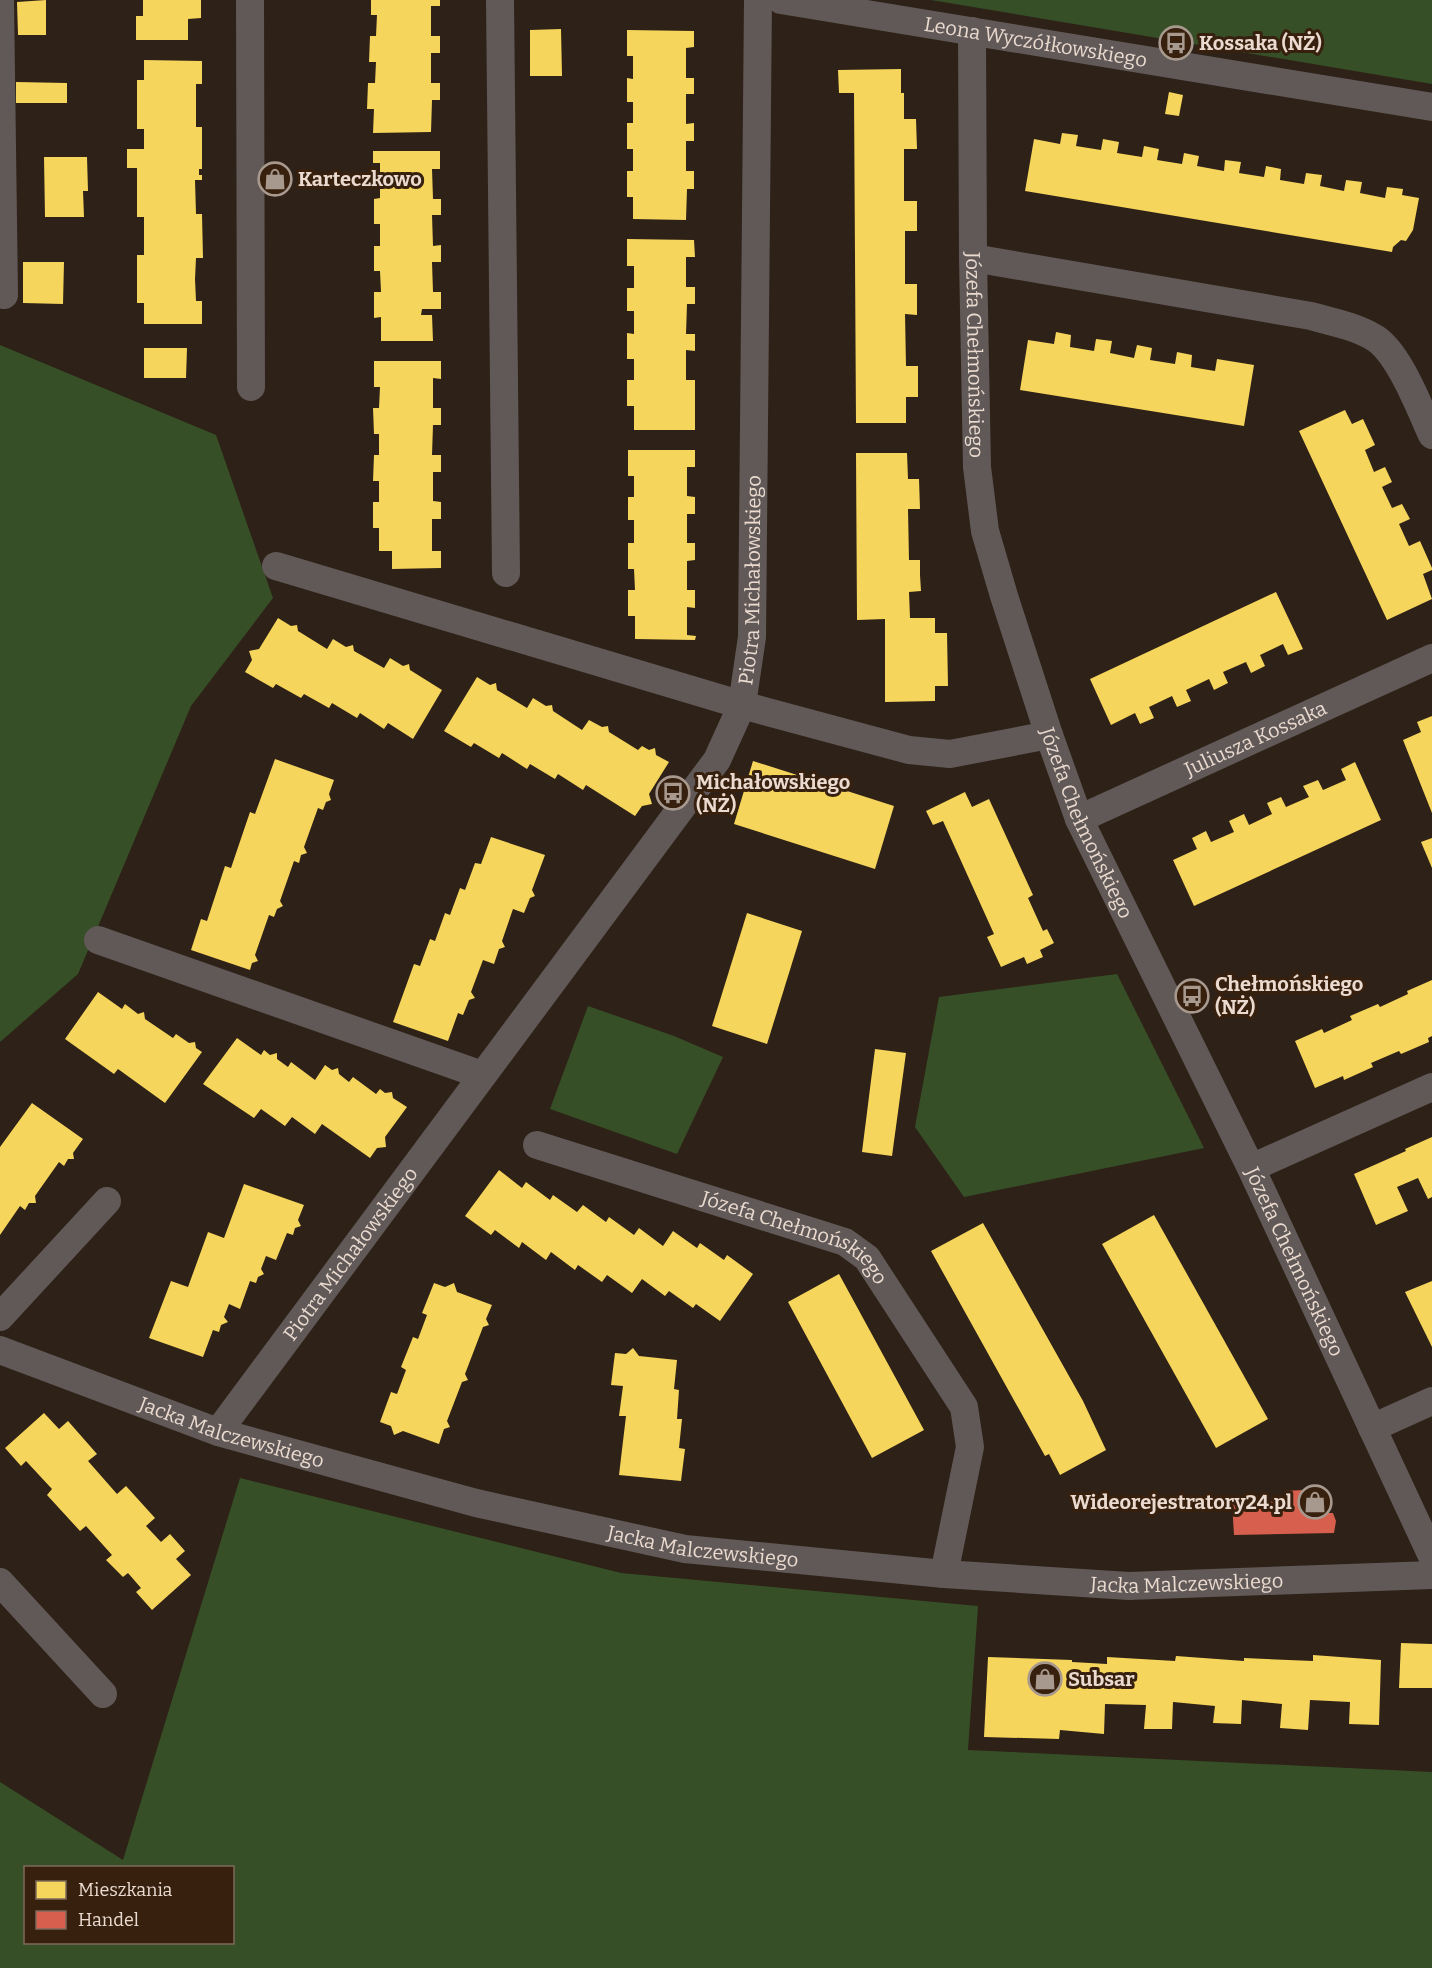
<svg xmlns="http://www.w3.org/2000/svg" width="1432" height="1968" viewBox="0 0 1432 1968" font-family="Bitter,serif">
  <style>
    .green { fill: #374f27; fill-rule: evenodd }
    .homes { fill: #f6d55c }
    .shops { fill: #d6604d }
    .lines { fill: none; stroke-linecap: round; stroke-linejoin: round }
    .street { stroke: #615957; stroke-width: 28 }
    .labels { text-anchor: middle; stroke-width: 6; stroke-linejoin: round; paint-order: stroke }
    .street-label { font-size: 20px; fill: #eadacf; stroke: #37200e }
    .poi-label { font-size: 20px; font-weight: bold; fill: #eadacf; stroke: #37200e; text-anchor: start }
  </style>
  <rect width="100%" height="100%" fill="#2e2117"/>
  <g class="green">
    <path d="M931 0H1432V84Z"/>
    <path d="M0 345 216 435 273 598 191 706 78 974 0 1042Z"/>
    <path d="M1117 974 1204 1148 964 1197 915 1127 939 997Z"/>
    <path d="M588 1006 674 1036 723 1057 677 1154 550 1109Z"/>
    <path d="M240 1478 621 1573 978 1606 968 1750 1432 1772V1968H0V1782L123 1860ZM26 1868H232V1942H26Z"/>
  </g>
  <g class="homes">
    <path d="M46 0V35H18L17 2Z"/>
    <path d="M143 0H201V18L188 19V40H136V16H143Z"/>
    <path d="M371 0H440V6H431V36H440V53H431V83H440V100H432L431 132 373 133 374 109H367L368 83H375L376 62H369L370 36H376L377 15H371Z"/>
    <path d="M561 29 562 76H530V30Z"/>
    <path d="M627 30 694 31V47L686 48V78H694V94H686V124L694 123V141H686V171H694V189H687L686 220 633 219V197H627V171H633V149H627V123H633V102H627V78L633 79V56H627Z"/>
    <path d="M144 60 202 61V84H196V127H202V169H199V175H202V180H195L196 214H202L203 258H196L195 279 196 301H202V324H144V303H137V255H144V217H137V168H127V149H144V129H137V80H144Z"/>
    <path d="M901 69V93H904V119H916L917 149H904V201H917V231H905V284H917V315L905 314 906 366H918V397H906V423H856L854 93H839L838 70Z"/>
    <path d="M16 82 67 83V103H16Z"/>
    <path d="M1169 92 1183 95 1179 116 1165 114Z"/>
    <path d="M1062 133 1078 135 1076 146 1101 150 1103 139 1119 142 1117 153 1142 157 1144 146 1159 149 1157 160 1182 164 1184 153 1199 156 1197 166 1224 171 1225 160 1241 162 1239 173 1264 177 1266 166 1281 169 1280 180 1304 184 1306 173 1322 175 1320 186 1344 191 1346 180 1362 182 1360 193 1385 198 1387 187 1403 189 1402 195 1419 198 1413 230 1406 241 1401 240 1393 247 1392 252 1025 191 1034 139 1060 144Z"/>
    <path d="M373 151H440V169H432L433 199H441V215H432L433 246 441 245V262H432L433 292H441V309H422L421 315H432L433 341H381V317L374 318V292H381L380 271H374V246H380V224H374V199L380 198V163H373Z"/>
    <path d="M44 157H87L88 191H83L84 217H45Z"/>
    <path d="M627 239 694 240 695 257H686V287H695V304H687L686 334H695V351L686 350V380H695V430H634V406H627V380H634V359H627V333L634 334V311H627V288H634V266H627Z"/>
    <path d="M23 262H64L63 304 23 303Z"/>
    <path d="M1056 332 1071 335 1070 347 1094 351 1096 339 1112 341 1110 353 1134 358 1137 345 1152 348 1150 360 1175 364 1177 352 1192 355 1191 367 1215 371 1217 359 1254 365 1244 426 1020 390 1028 340 1054 344Z"/>
    <path d="M144 348H187L186 378H144Z"/>
    <path d="M374 361H441V379L433 378V408H441V425H433L432 455H441V472H433V501L441 502V519H432V551H441V568L392 569V551H379V528H373V502H379V481H373L374 455H379V434H374L373 408H379L380 387H374Z"/>
    <path d="M1345 410 1352 424 1363 419 1375 445 1365 450 1374 472 1385 467 1392 482 1382 487 1392 508 1402 504 1410 519 1399 524 1409 546 1420 541 1432 568V570L1423 574 1432 599 1387 620 1299 431Z"/>
    <path d="M628 450H695V467H687V496L695 497V514H687V543H695V560L687 561V590H695V608L687 607V635L696 636 695 640 635 639V616H628V590H635L634 569H628V543H634V520H628V497H634V476H628Z"/>
    <path d="M856 453H907L908 479H919L920 509H908L909 560H920V575L921 591 909 592 910 618H935V633H947L948 686H935V701L885 702V619L857 620Z"/>
    <path d="M1276 592 1303 649 1288 655 1283 644 1260 655 1265 666 1251 673 1246 662 1223 672 1228 683 1214 690 1209 679 1186 690 1191 701 1177 707 1172 696 1149 707 1154 718 1140 724 1135 713 1111 725 1090 679Z"/>
    <path d="M278 618 291 626 297 625 298 631 327 649 333 639 346 647 353 645 354 651 384 668 390 658 403 666 409 664 410 670 442 690 413 739 388 723 384 729 360 713 357 718 332 703 329 708 304 694 301 698 276 684 273 688 245 672 252 660 249 651 259 649Z"/>
    <path d="M477 677 490 685 496 683 497 690 527 708 533 698 546 706 552 705 553 711 582 730 589 720 602 727 608 726 609 732 638 750 642 746 649 750 655 748 656 755 669 762 649 794 652 804 642 806 635 816 586 785 583 790 558 774 555 779 530 764 527 769 502 753 499 758 474 743 471 747 444 731Z"/>
    <path d="M1432 716V813L1403 740 1421 732 1417 722Z"/>
    <path d="M275 759 334 780 329 794 331 800 326 802 323 810 318 808 304 847 307 853 301 855 299 863 294 861 280 901 283 906 277 909 274 917 269 915 255 955 258 961 252 963 250 970 191 950 201 919 207 921 225 866 231 868 250 812 255 814Z"/>
    <path d="M753 761 894 806 875 869 734 824Z"/>
    <path d="M1355 762 1381 820 1194 906 1173 860 1197 849 1192 838 1206 831 1211 842 1234 832 1229 821 1244 814 1249 825 1272 814 1267 803 1281 797 1286 807 1309 797 1303 786 1318 780 1323 790 1346 780 1341 769Z"/>
    <path d="M965 792 972 807 989 799 1033 895 1028 898 1043 931 1047 929 1054 943 1040 950 1043 957 1027 964 1024 957 1001 967 987 937 994 934 943 821 933 825 926 811Z"/>
    <path d="M491 837 545 855 532 890 535 896 530 898 524 913 513 909 502 941 505 947 499 949 494 964 483 960 471 992 475 998 469 1000 463 1015 458 1013 448 1041 393 1022 414 964 420 966 430 939 435 941 445 913 450 915 460 888 465 890 475 863 481 864Z"/>
    <path d="M1432 838V868L1421 842Z"/>
    <path d="M747 913 802 931 767 1044 712 1026Z"/>
    <path d="M1432 980V1036L1428 1038 1429 1042 1401 1054 1399 1051 1371 1063 1373 1067 1344 1080 1343 1076 1315 1088 1295 1041 1322 1029 1324 1033 1352 1020 1350 1016 1378 1004 1380 1007 1408 994 1407 991Z"/>
    <path d="M98 992 122 1009 125 1004 138 1014 144 1012 145 1019 173 1038 176 1034 189 1043 195 1042 196 1048 202 1052 165 1103 118 1069 114 1074 65 1039Z"/>
    <path d="M237 1038 261 1055 264 1050 270 1055 277 1053V1059L288 1067 291 1062 315 1080 325 1065 332 1070 338 1068 339 1074 349 1082 353 1077 376 1094 380 1089 385 1093 392 1092 393 1098 407 1107 385 1137 386 1147 377 1148 370 1158 322 1124 315 1134 292 1117 285 1126 261 1109 254 1118 203 1084Z"/>
    <path d="M875 1049 906 1053 892 1156 862 1152Z"/>
    <path d="M32 1103 83 1139 73 1153 74 1159H68L64 1166 59 1162 35 1196 36 1203H29L25 1210 20 1206 0 1235V1147Z"/>
    <path d="M1432 1137V1197L1428 1199 1418 1178 1397 1187 1408 1211 1376 1225 1354 1174 1406 1151 1405 1149Z"/>
    <path d="M499 1170 522 1188 526 1182 550 1200 553 1195 577 1212 583 1205 606 1222 609 1217 634 1235 639 1228 663 1246 673 1231 697 1248 700 1243 724 1260 727 1255 753 1274 720 1321 696 1304 693 1308 669 1291 665 1296 642 1279 632 1293 607 1275 602 1282 578 1265 575 1270 551 1252 546 1260 522 1242 519 1248 495 1230 491 1235 465 1216Z"/>
    <path d="M244 1184 304 1205 298 1220 301 1226 295 1228 293 1235 287 1233 276 1260 266 1256 261 1269 264 1274 258 1277 256 1283 250 1281 240 1309 229 1304 224 1317 228 1322 221 1325 219 1332 213 1330 203 1357 149 1338 171 1281 188 1287 208 1232 224 1238Z"/>
    <path d="M1154 1215 1268 1419 1216 1448 1102 1244Z"/>
    <path d="M983 1223 1083 1401 1106 1450 1060 1475 1049 1454 1045 1456 931 1251Z"/>
    <path d="M839 1274 924 1430 872 1458 788 1302Z"/>
    <path d="M1432 1281V1347L1405 1292Z"/>
    <path d="M434 1283 445 1287 454 1283 457 1292 492 1305 486 1319 489 1325 483 1327 465 1374 468 1380 462 1382 447 1421 450 1427 444 1429 439 1444 403 1431 394 1435 391 1426 380 1422 391 1392 397 1394 406 1370 401 1367 413 1337 418 1339 427 1315 422 1313Z"/>
    <path d="M633 1348 639 1356 677 1360 674 1389 679 1390 677 1419H682L679 1448 685 1449 681 1481 619 1475 626 1416H619L623 1386 611 1385 615 1353 626 1354Z"/>
    <path d="M44 1413 59 1429 68 1421 97 1454 88 1461 117 1494 126 1486 155 1518 146 1526 161 1542 170 1534 185 1551 176 1559 191 1575 152 1610 136 1592 141 1588 128 1573 123 1577 106 1560 112 1555 86 1526 80 1531 47 1495 52 1489 26 1461 21 1466 5 1448Z"/>
    <path d="M1401 1643 1432 1644V1688H1399Z"/>
    <path d="M1313 1655 1381 1660 1379 1725 1349 1724 1350 1702 1310 1700 1308 1730 1280 1728 1282 1704 1242 1700 1241 1724 1213 1723 1215 1706 1173 1702 1172 1729H1144L1146 1705 1105 1704 1104 1734 1060 1730 1059 1739 984 1737 988 1657 1072 1660V1662L1107 1664V1657L1175 1661 1176 1656 1244 1661V1658L1313 1661Z"/>
  </g>
  <path class="shops" d="M1323 1489 1324 1513H1333L1336 1521 1334 1533 1234 1535 1232 1503 1284 1501V1491Z"/>
  <g class="lines">
    <g class="street">
      <path d="M0 0 4 295"/>
      <path d="M250 0 251 387"/>
      <path d="M500 0 506 573"/>
      <path id="s1" d="M781 0 1432 107"/>
      <path id="s2" d="M972 31 973 258 977 467 985 531 1004 596 1049 735 1079 819 1251 1168 1432 1556"/>
      <path d="M973 258 1311 316C1332 322 1354 326 1373 337 1398 350 1420 409 1432 435"/>
      <path d="M276 566 742 705 909 750 950 754 1049 735"/>
      <path id="s3" d="M1079 819 1432 658"/>
      <path d="M98 940 482 1075"/>
      <path id="s4" d="M537 1145 845 1242 867 1258 964 1407 970 1447 944 1574"/>
      <path d="M1251 1168 1432 1087"/>
      <path d="M0 1317 107 1201"/>
      <path id="s5" d="M0 1350 218 1432 476 1503 685 1549 944 1574 1129 1586 1432 1575"/>
      <path d="M1372 1428 1432 1401"/>
      <path id="s6" d="M218 1432 717 760 742 705 752 637 758 0"/>
      <path d="M0 1582 103 1694"/>
    </g>
  </g>
  <defs>
    <g id="bus-ring" transform="scale(1.725)"><circle r="9.5" fill="#37200e" stroke="#a8998f" stroke-width="1.5"/><path d="M-5-6H5V4H4V6H2V4H-2V6H-4V4H-5ZM-3.5-4V0h7V-4ZM-3.5 1.2v1.5H-2V1.2ZM2 1.2v1.5H3.5V1.2Z" fill="#a8998f"/></g>
    <g id="shop-ring" transform="scale(1.725)"><circle r="9.5" fill="#37200e" stroke="#a8998f" stroke-width="1.5"/><path d="M-5-2.5h2.3a2.7 3.5 0 0 1 5.4 0H5L5.5 6h-11ZM-1.5-2.5h3a1.5 2.3 0 0 0-3 0Z" fill="#a8998f"/></g>
  </defs>
  <g fill-rule="evenodd">
    <use href="#bus-ring" x="1176" y="43"/>
    <use href="#shop-ring" x="275" y="179"/>
    <use href="#bus-ring" x="673" y="793"/>
    <use href="#bus-ring" x="1192" y="996"/>
    <use href="#shop-ring" x="1315" y="1502"/>
    <use href="#shop-ring" x="1045" y="1679"/>
  </g>
  <g class="labels">
    <g class="street-label">
      <text dy="7" stroke="none"><textPath href="#s1" startOffset="258">Leona Wyczółkowskiego</textPath></text>
      <text dy="7" stroke="none"><textPath href="#s2" startOffset="324">Józefa Chełmońskiego</textPath></text>
      <text dy="7" stroke="none"><textPath href="#s6" startOffset="1023">Piotra Michałowskiego</textPath></text>
      <text dy="7" stroke="none"><textPath href="#s3" startOffset="194">Juliusza Kossaka</textPath></text>
      <text dy="7" stroke="none"><textPath href="#s2" startOffset="810">Józefa Chełmońskiego</textPath></text>
      <text dy="7" stroke="none"><textPath href="#s4" startOffset="276">Józefa Chełmońskiego</textPath></text>
      <text dy="7" stroke="none"><textPath href="#s6" startOffset="222">Piotra Michałowskiego</textPath></text>
      <text dy="7" stroke="none"><textPath href="#s2" startOffset="1296">Józefa Chełmońskiego</textPath></text>
      <text dy="7" stroke="none"><textPath href="#s5" startOffset="246">Jacka Malczewskiego</textPath></text>
      <text dy="7" stroke="none"><textPath href="#s5" startOffset="732">Jacka Malczewskiego</textPath></text>
      <text dy="7" stroke="none"><textPath href="#s5" startOffset="1218">Jacka Malczewskiego</textPath></text>
    </g>
    <g class="poi-label">
      <text x="1199" y="50">Kossaka (NŻ)</text>
      <text x="298" y="186">Karteczkowo</text>
      <text x="696" y="789">Michałowskiego<tspan x="696" dy="23">(NŻ)</tspan></text>
      <text x="1215" y="991">Chełmońskiego<tspan x="1215" dy="23">(NŻ)</tspan></text>
      <text x="1292" y="1509" text-anchor="end">Wideorejestratory24.pl</text>
      <text x="1068" y="1686">Subsar</text>
    </g>
  </g>
  <rect x="24" y="1866" width="210" height="78" fill="#37200e" stroke="#7f6a5b" stroke-width="1.5"/>
  <rect x="36" y="1881" width="30" height="18" fill="#f6d55c" stroke="#7f6a5b" stroke-width="1.5"/>
  <text x="78" y="1896" font-size="18" fill="#eadacf">Mieszkania</text>
  <rect x="36" y="1911" width="30" height="18" fill="#d6604d" stroke="#7f6a5b" stroke-width="1.5"/>
  <text x="78" y="1926" font-size="18" fill="#eadacf">Handel</text>
</svg>
